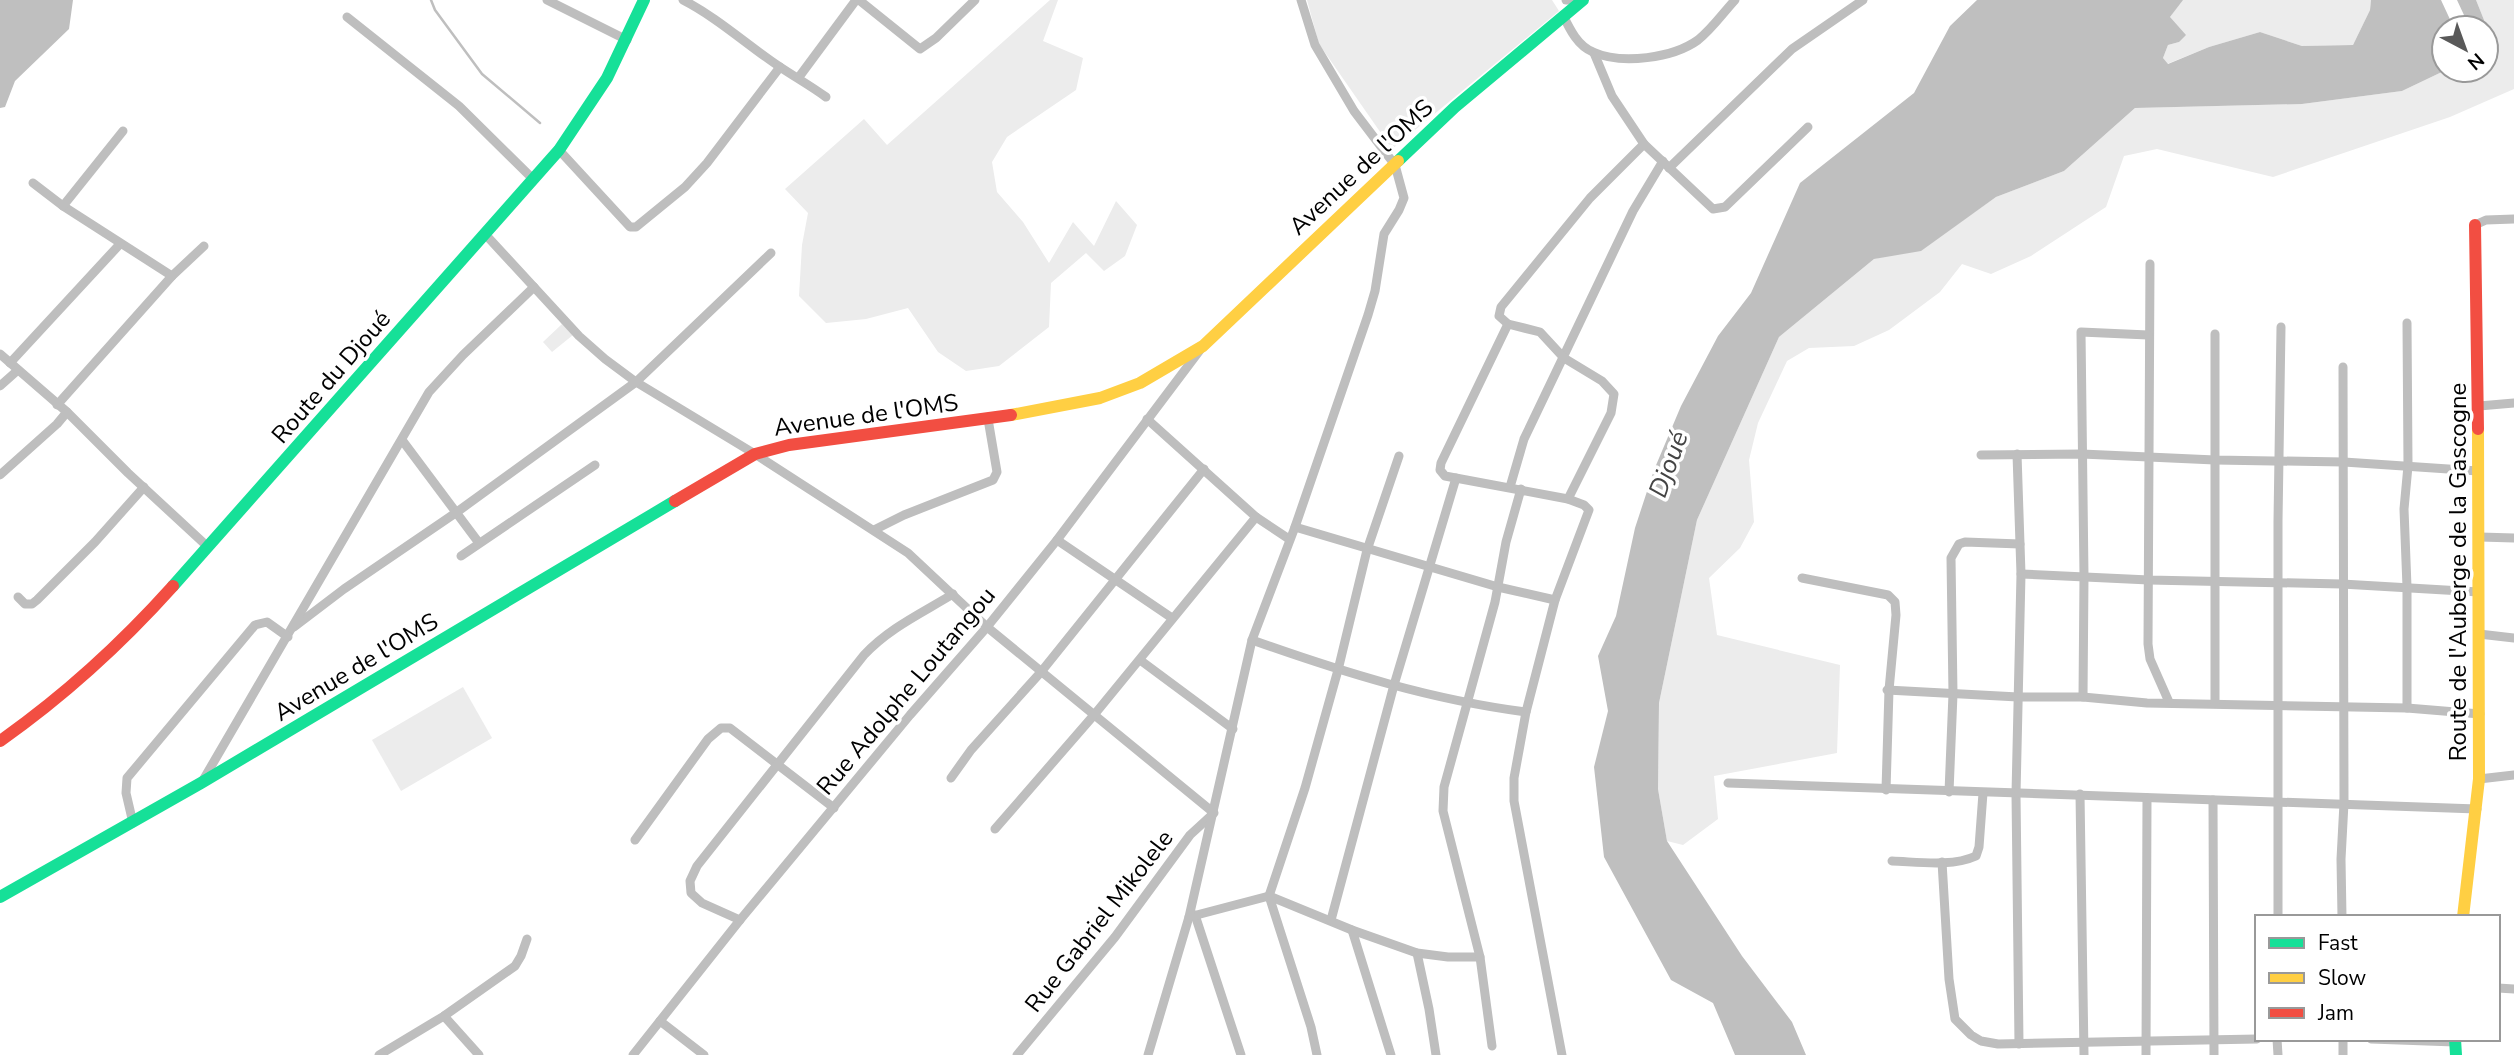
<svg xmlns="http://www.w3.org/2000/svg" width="2514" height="1055" viewBox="0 0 2514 1055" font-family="'Nunito Sans',sans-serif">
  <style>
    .green { fill: #ececec }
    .water { fill: #bfbfbf }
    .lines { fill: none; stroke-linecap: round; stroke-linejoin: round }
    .stream { stroke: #bfbfbf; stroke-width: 2.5 }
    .street { stroke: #bebebe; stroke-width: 9 }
    .fast { stroke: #16e098; stroke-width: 12 }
    .slow { stroke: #ffcf43; stroke-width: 12 }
    .jam { stroke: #f24e42; stroke-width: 12 }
    .labels { text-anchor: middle; stroke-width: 7; stroke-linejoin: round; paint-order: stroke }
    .street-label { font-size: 24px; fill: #000; stroke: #fff }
    .water-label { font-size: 26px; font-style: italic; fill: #444; stroke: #fff }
  </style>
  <rect width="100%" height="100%" fill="#fff"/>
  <g class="green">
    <path d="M1050 0H1058L1043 41 1083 58 1076 90 1007 137 992 162 997 192 1023 222 1049 263 1073 222 1094 246 1116 201 1137 225 1125 256 1104 271 1086 253 1051 283 1049 327 999 366 966 371 938 352 908 308 866 319 826 323 799 296 802 245 808 213 785 189 864 119 887 145Z"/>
    <path d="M1307 0H1552L1559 11 1392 149 1319 44Z"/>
    <path d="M2182 0H2371L2370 10 2353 45 2302 46 2260 32 2209 47 2167 64 2163 58 2168 45 2179 42 2170 17Z"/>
    <path d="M2476 0H2514V89L2450 117 2273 177 2157 149 2124 156 2106 207 2031 256 1991 274 1962 264 1940 292 1889 330 1854 346 1809 348 1787 361 1758 423 1749 460 1754 522 1740 548 1709 578 1717 635 1840 665 1837 753 1714 776 1718 819 1683 845 1667 841 1658 789 1659 703 1697 520 1779 337 1874 259 1925 247 1996 197 2064 171 2135 108 2302 104 2402 91 2446 70H2486V47L2492 40Z"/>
    <path d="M562 324 573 335 552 352 543 342Z"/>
    <path d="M463 687 492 738 401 791 372 740Z"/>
  </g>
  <g class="water">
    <path d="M0 0H73L69 29 15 81 5 107 0 108Z"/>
    <path d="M1977 0H2183L2170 17 2186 35 2179 42 2168 45 2163 58 2168 64 2209 47 2260 32 2302 46 2353 45 2370 10 2371 0H2441L2454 28H2444L2446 70 2402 91 2302 104 2135 108 2064 171 1996 197 1921 251 1874 259 1779 337 1697 520 1659 703 1658 789 1667 841 1742 956 1792 1022 1806 1055H1735L1713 1003 1671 980 1604 857 1594 767 1608 711 1598 656 1616 616 1635 528 1654 470 1681 406 1718 336 1751 293 1800 183 1914 93 1950 26Z"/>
    <path d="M2457 0H2476L2492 40 2486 47V28H2470Z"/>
  </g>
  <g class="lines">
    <path class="stream" d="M431 0 435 10 482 74 540 123"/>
    <g class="street">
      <path d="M547 0 627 40"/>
      <path d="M683 0C718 18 747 45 780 67 795 77 811 86 826 97"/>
      <path d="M859 0 920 49 936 38 975 0"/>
      <path d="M1566 0H1583"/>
      <path d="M1563 15C1570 30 1578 46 1593 52 1622 65 1673 58 1698 40 1712 29 1723 13 1735 0"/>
      <path d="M347 17 459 106 533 179"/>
      <path d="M1594 53 1612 96 1644 144"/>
      <path d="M799 77 856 0"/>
      <path d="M559 150 630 227H636L685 187 707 163 780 67"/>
      <path d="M1669 168 1792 49 1863 0"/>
      <path d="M33 183 63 206 172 276"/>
      <path d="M63 206 123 131"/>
      <path d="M2475 225 2486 220 2514 219"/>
      <path d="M485 234 579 336 605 359 636 382 755 454 908 553 987 627 1214 813 1190 835 1115 937 1017 1055"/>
      <path d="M2150 264 2148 644 2150 659 2169 702"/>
      <path d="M2407 323 2408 466 2404 509 2407 587V708"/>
      <path d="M1508 324 1441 463 1440 470 1445 476 1568 499 1584 505 1589 510 1555 600 1526 712 1514 778V801L1562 1055"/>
      <path d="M0 354 67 412 128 473 208 547"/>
      <path d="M10 363 120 244"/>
      <path d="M0 386 18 370"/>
      <path d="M57 405 172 276 204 246"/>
      <path d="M2479 406 2514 403"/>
      <path d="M1147 419 1256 517 1289 539"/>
      <path d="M402 440 479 543"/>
      <path d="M2017 454 2021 574 2016 794 2019 1044"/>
      <path d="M1981 455 2082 454 2215 460 2344 462 2478 471"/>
      <path d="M0 475 57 424 67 412"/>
      <path d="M1510 487 1524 439 1633 211 1663 161"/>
      <path d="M1568 499 1611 413 1614 394 1602 381 1564 358 1540 332 1508 324 1499 316 1501 307 1590 198 1644 144 1713 209 1725 207 1808 127"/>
      <path d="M1295 527 1498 587 1555 600"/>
      <path d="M874 530 904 515 993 480 997 472 988 419"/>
      <path d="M2480 537 2514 538"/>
      <path d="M1057 540 1172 618"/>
      <path d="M461 556 595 465"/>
      <path d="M2021 574 2149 580 2342 584 2479 592"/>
      <path d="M1802 578 1888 595 1895 602 1896 615 1889 690 1886 790"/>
      <path d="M18 597 25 604H32L37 600 95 542 144 487"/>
      <path d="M294 627 344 589 457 512 636 382 771 253"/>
      <path d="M2479 634 2514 638"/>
      <path d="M1252 640C1342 672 1432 700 1526 712"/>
      <path d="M1140 660 1233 729"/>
      <path d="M1887 690 2018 697H2083L2147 703 2407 708 2480 714"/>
      <path d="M2083 697 2084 576 2081 332 2148 335"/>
      <path d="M2215 703V334"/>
      <path d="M951 778 971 750 1041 672 1204 469"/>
      <path d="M2479 779 2514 775"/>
      <path d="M202 782 429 392 463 355 534 287"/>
      <path d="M1728 783 2477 809"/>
      <path d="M1949 792 1953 694 1951 558 1959 544 1965 542 2020 544"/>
      <path d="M2080 794 2084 1055"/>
      <path d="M2213 800 2214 1055"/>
      <path d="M133 823 126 793 127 778 255 625 267 622 288 637"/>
      <path d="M995 829 1094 715 1256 517"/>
      <path d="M635 840 708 739 721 728H730L834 808"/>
      <path d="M1892 861C1919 862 1952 867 1976 856L1979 847 1983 793"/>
      <path d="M1942 862 1949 979 1955 1019 1971 1035 1981 1041 1998 1044 2257 1039"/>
      <path d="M1195 915 1241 1055"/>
      <path d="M1189 917 1269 896 1352 930 1417 953 1448 957H1480"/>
      <path d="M2278 917V521L2281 327"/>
      <path d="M2342 917 2341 859 2344 803 2343 367"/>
      <path d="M740 920 702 903 691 893 690 881 697 866 864 655C889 628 922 613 953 594"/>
      <path d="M1331 920 1394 685 1456 478"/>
      <path d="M1352 930 1391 1055"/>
      <path d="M1417 953 1429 1009 1436 1055"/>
      <path d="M2498 988 2514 989"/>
      <path d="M444 1016 479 1055"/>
      <path d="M660 1021 704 1055"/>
      <path d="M2277 1039 2278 1055"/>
      <path d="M2343 1039V1055"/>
      <path d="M2371 1039 2455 1042"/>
      <path d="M1492 1046 1480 957 1443 811 1444 787 1495 602 1506 542 1521 489"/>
      <path d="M379 1055 444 1016 515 966 521 956 527 939"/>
      <path d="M633 1055 740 920 910 715 987 627 1057 540 1200 350"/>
      <path d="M1148 1055 1189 917 1252 640 1295 527 1368 315 1375 291 1384 234 1399 210 1404 198 1395 165 1354 111 1315 45 1301 0"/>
      <path d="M1317 1055 1311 1027 1269 896 1305 788 1338 670 1367 550 1399 456"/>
      <path d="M2146 1055 2147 798"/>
    </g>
    <g class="fast">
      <path d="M1398 161 1455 107 1583 0"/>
      <path d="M173 586 559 150 607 78 644 0"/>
      <path d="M0 897 201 783 675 501"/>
      <path d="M2455 1039 2456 1055"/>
    </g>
    <g class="slow">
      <path d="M1011 415 1100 398 1140 383 1203 346 1398 161"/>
      <path d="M2463 917 2479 779 2478 429"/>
    </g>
    <g class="jam">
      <path d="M2475 225 2478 429"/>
      <path d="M675 501 755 454 789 445 1011 415"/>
      <path d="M0 741C64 696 121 644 173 586"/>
    </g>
  </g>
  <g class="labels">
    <g class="street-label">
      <text transform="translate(1361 167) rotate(-43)" y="8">Avenue de l'OMS</text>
      <text transform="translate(331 377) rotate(-49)" y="8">Route du Djoué</text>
      <text transform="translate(866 415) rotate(-8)" y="8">Avenue de l'OMS</text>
      <text transform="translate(2458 572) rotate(-90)" y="8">Route de l'Auberge de la Gascogne</text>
      <text transform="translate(356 667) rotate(-31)" y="8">Avenue de l'OMS</text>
      <text transform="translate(906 691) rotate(-50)" y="8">Rue Adolphe Loutangou</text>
      <text transform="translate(1099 921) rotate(-52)" y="8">Rue Gabriel Mikolele</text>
    </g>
    <g class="water-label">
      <text transform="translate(1668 464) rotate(-70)" y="9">Djoué</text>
    </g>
  </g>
  <rect x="2255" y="915" width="245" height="126" fill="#ffffff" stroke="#999999" stroke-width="2"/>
  <rect x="2269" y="938" width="35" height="10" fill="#16e098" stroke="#999999" stroke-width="2"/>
  <text x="2318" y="950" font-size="21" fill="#000000">Fast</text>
  <rect x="2269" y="973" width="35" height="10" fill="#ffcf43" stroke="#999999" stroke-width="2"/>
  <text x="2318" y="985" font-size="21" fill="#000000">Slow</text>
  <rect x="2269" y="1008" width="35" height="10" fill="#f24e42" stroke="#999999" stroke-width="2"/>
  <text x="2318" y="1020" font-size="21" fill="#000000">Jam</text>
  <g transform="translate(2465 49) rotate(139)"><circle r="33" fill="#ffffff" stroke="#999999" stroke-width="2"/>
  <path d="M0-5L12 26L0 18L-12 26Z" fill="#595959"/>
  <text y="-10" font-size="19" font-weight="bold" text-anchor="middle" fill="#000000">N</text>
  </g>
</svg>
